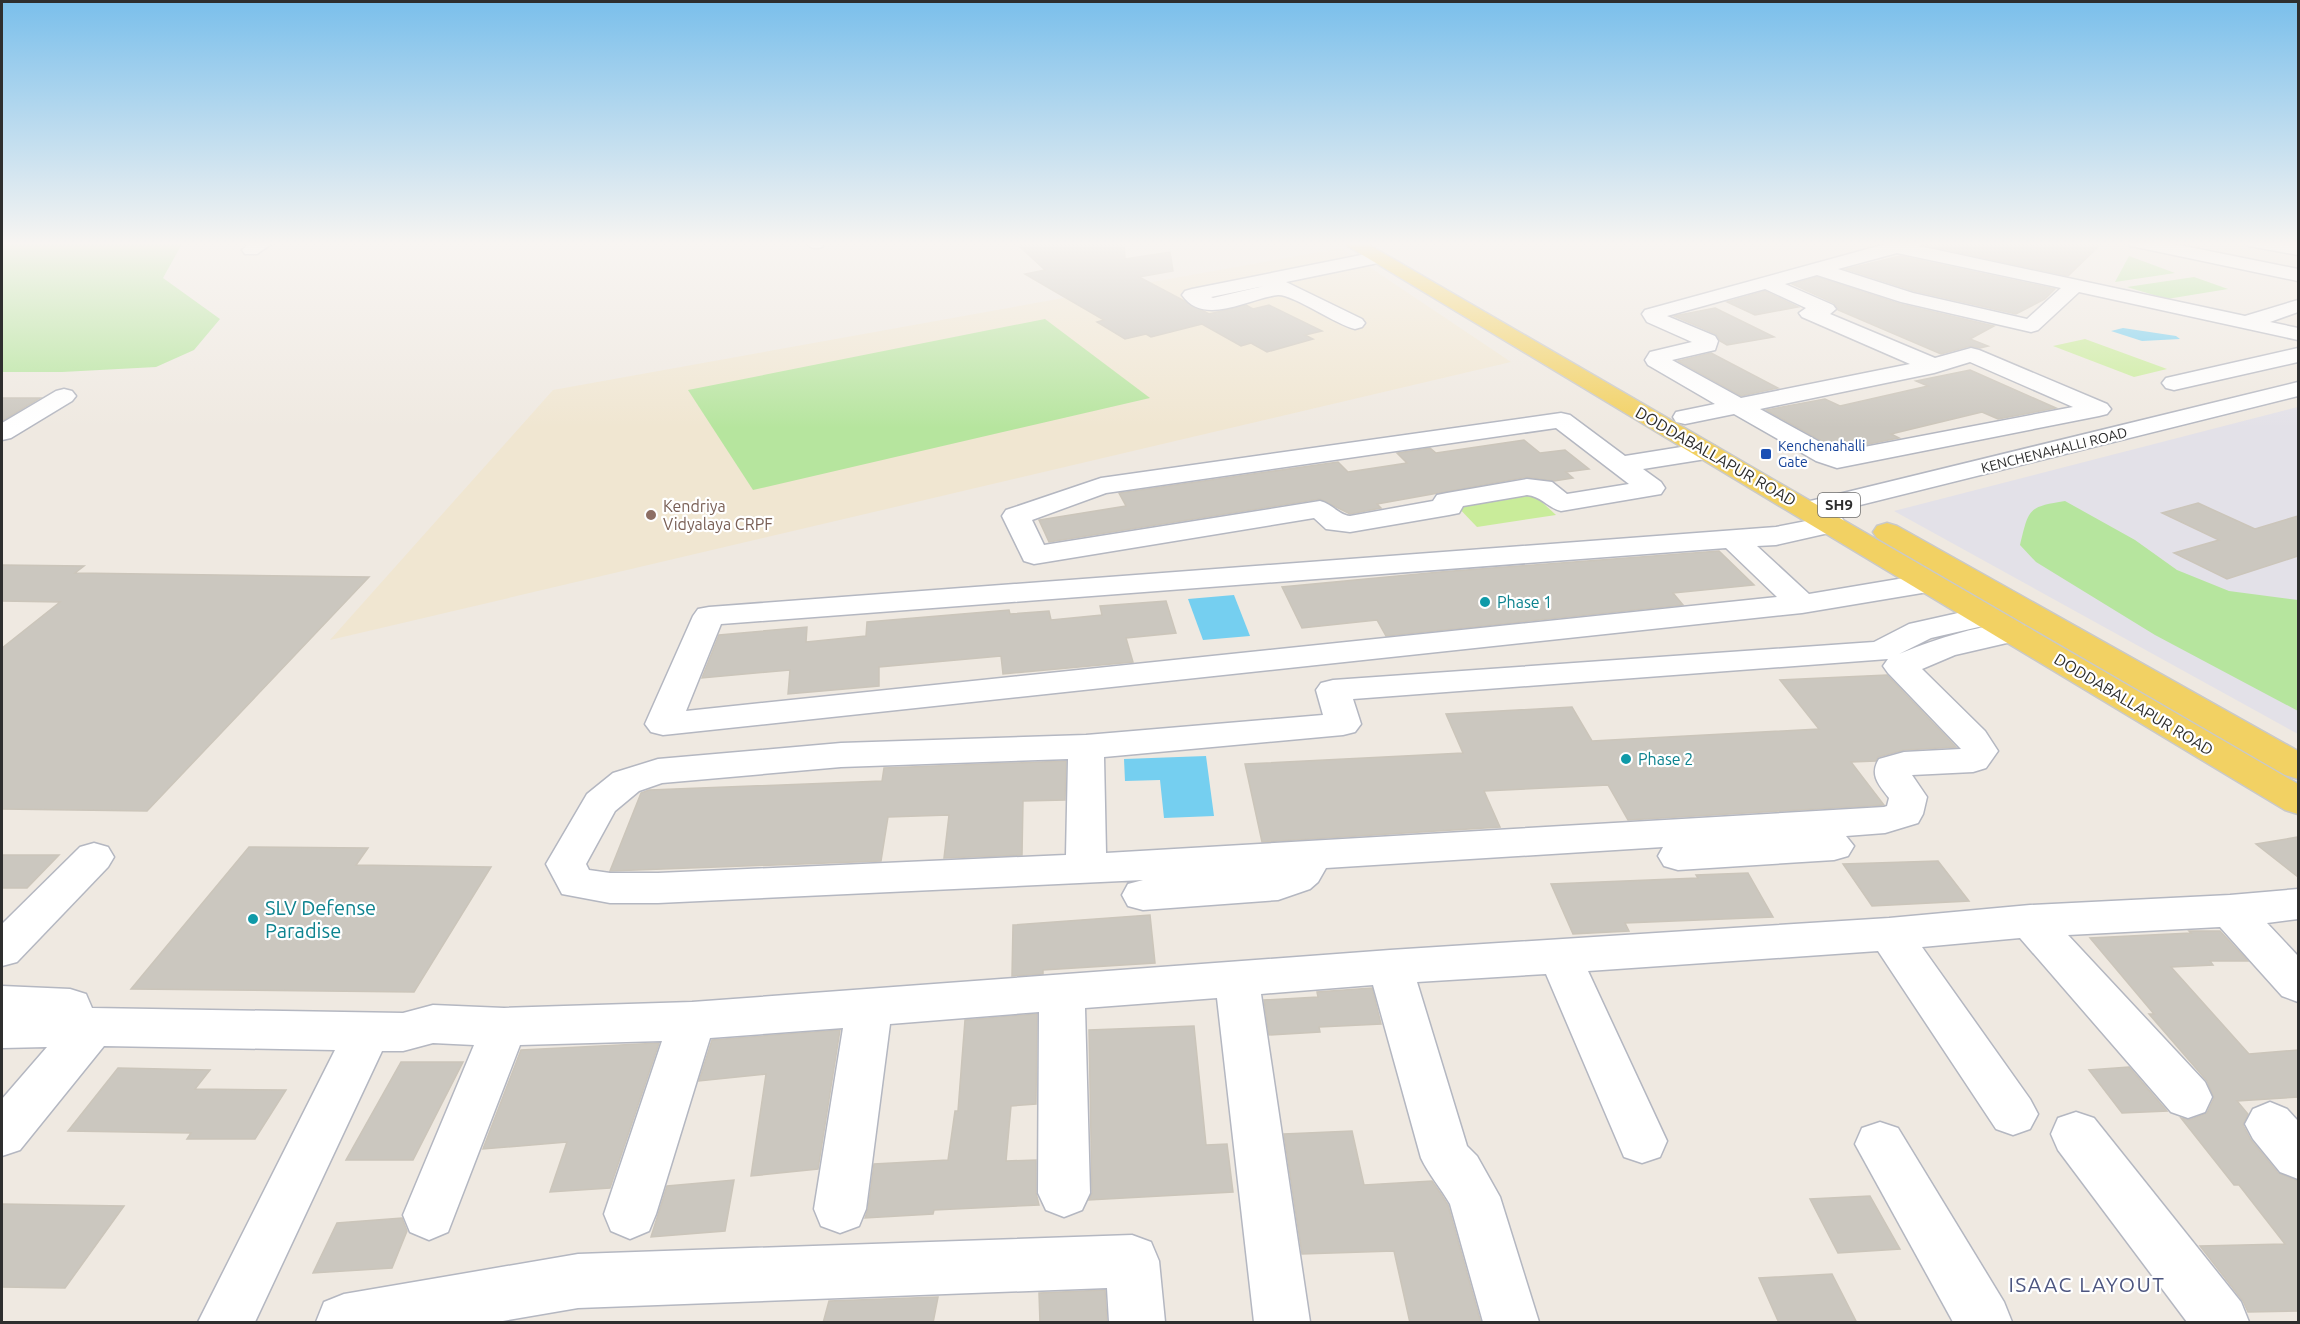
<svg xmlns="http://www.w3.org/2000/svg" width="2300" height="1324" viewBox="0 0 2300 1324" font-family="Ubuntu,sans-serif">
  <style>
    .industrial { fill: #e3e1e8 }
    .education { fill: #f0e6d1 }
    .green { fill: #b6e59e }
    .pitch { fill: #c9ec9a }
    .water { fill: #75cff0 }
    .building { fill: #cbc7bf; stroke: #cbc5ba; stroke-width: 1.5 }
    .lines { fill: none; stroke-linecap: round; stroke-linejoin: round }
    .minor-casing { stroke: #b4b7c1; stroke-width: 3 }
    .major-casing { stroke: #c9c9c9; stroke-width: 3 }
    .minor { fill: #fff; fill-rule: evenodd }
    .major { fill: #f2d163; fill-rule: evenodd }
    .transit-dot { fill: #1a4fb4; stroke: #fff; stroke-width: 2 }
    .education-dot { fill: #8d6e63; stroke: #fff; stroke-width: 2 }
    .culture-dot { fill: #0f9aa8; stroke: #fff; stroke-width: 2 }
    .labels { text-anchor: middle; stroke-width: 4.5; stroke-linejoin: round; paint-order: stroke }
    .far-transit-label { font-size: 14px; fill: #164399; stroke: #fff; text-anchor: start }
    .far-street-label { font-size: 14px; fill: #2e2e2e; stroke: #fff }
    .shield { fill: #fff; stroke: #6d6d6d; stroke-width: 1.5 }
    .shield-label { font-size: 15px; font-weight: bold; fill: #2e2e2e }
    .street-label { font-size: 16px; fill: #2e2e2e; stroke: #fff }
    .education-label { font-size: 16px; fill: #785e54; stroke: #fff; text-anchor: start }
    .culture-label { font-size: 16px; fill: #0d838f; stroke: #fff; text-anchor: start }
    .near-culture-label { font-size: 20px; fill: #0d838f; stroke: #fff; text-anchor: start }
    .near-neighbourhood-label { font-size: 21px; letter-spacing: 1.5px; fill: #4d5680; stroke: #fff }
  </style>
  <rect width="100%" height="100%" fill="#efe9e1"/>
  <path class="industrial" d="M2298 407V734L1894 511Z"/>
  <path class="education" d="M1341 248 1511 362 330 640 553 390Z"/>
  <g class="green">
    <path d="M2 242H183L163 278 220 319 194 350 156 367 62 372H2Z"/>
    <path d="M2129 256 2175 273 2115 282Z"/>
    <path d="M2194 277 2228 289 2167 299 2127 287Z"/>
    <path d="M1045 319 1150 398 753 490 688 390Z"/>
    <path d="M2065 501 2135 540 2177 570 2229 591 2298 600V711L2155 635 2036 562 2020 545C2029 509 2027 507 2065 501Z"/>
  </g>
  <g class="pitch">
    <path d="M2085 339 2167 369 2134 377 2053 346Z"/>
    <path d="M1530 491 1556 515 1477 527 1453 502Z"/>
  </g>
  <g class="water">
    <path d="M2123 328 2176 336 2180 339 2142 341 2111 331Z"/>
    <path d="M1234 595 1250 636 1203 640 1188 599Z"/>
    <path d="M1206 756 1214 816 1164 818 1160 780 1125 781 1124 759Z"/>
  </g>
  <g class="building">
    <path d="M1015 242H1124L1125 259 1170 252 1173 271 1139 277 1209 314 1246 305 1253 309 1269 305 1322 331 1305 335 1313 339 1267 352 1251 343 1241 346 1202 324 1151 337 1146 334 1125 339 1097 322 1104 320 1025 274 1045 270Z"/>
    <path d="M1925 242H2103L2068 276 1924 245Z"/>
    <path d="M1900 256 2055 289 2045 299 2016 314 1914 291 1846 269Z"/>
    <path d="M1817 277 1900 304 1994 326 1970 339 1988 346 1980 348 1970 346 1941 354 1838 310 1834 303 1792 284Z"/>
    <path d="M1765 291 1798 307 1755 315 1727 302Z"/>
    <path d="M1715 308 1774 337 1727 345 1720 341 1716 334 1674 316Z"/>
    <path d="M1711 353 1778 388 1741 396 1678 361Z"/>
    <path d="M1970 370 2056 408 1998 419 1982 412 1891 434 1899 438 1838 450 1766 410 1825 399 1840 406 1928 386 1916 381Z"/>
    <path d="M2 398H40L2 421Z"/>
    <path d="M1524 440 1540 453 1565 450 1589 469 1566 472 1573 478 1554 481 1527 477 1377 504 1381 508 1350 514 1320 499 1049 542 1039 520 1126 506 1119 493 1338 462 1348 472 1407 463 1397 453 1430 448 1436 453Z"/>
    <path d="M2198 503 2255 529 2298 516V556L2227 579 2174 553 2219 540 2162 513Z"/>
    <path d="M1719 551 1754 585 1673 593 1683 605 1386 636 1377 620 1302 628 1282 587 1440 572Z"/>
    <path d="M2 565 84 566 75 573 369 577 147 811 2 809V648L60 602 2 601Z"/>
    <path d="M1166 601 1176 633 1126 638 1133 662 1003 674 1001 656 879 667V686L788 694 790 670 702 678 719 635 807 627 806 642 866 636 867 622 1009 610 1010 614 1049 611 1051 620 1102 615 1100 606Z"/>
    <path d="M1887 675 1956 747 1904 750 1878 757 1876 761 1851 762 1884 805 1628 820 1608 785 1484 791 1500 827 1262 842 1245 764 1463 753 1446 714 1572 707 1592 741 1819 729 1780 680Z"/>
    <path d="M1066 761 1065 800 1023 801 1022 855 944 858 949 815 888 817 881 861 610 871 641 793 649 790 882 781 884 768Z"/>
    <path d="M2298 837V877L2256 844Z"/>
    <path d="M249 847 368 848 356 865 491 867 414 992 131 989Z"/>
    <path d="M2 855H59L27 888H2Z"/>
    <path d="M1938 861 1969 901 1872 906 1843 864Z"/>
    <path d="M1748 873 1773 917 1625 923 1629 931 1573 934 1551 884 1698 878 1696 875Z"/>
    <path d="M1150 915 1155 963 1043 970V974L1012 976 1013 925Z"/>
    <path d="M2189 931H2220L2248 961H2210L2213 965 2171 967 2249 1054 2298 1050V1097L2237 1101 2248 1114 2243 1125 2251 1140 2278 1173 2298 1181V1311L2248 1312 2243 1301 2200 1246 2285 1244 2239 1185H2234L2181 1118 2189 1120 2207 1113 2214 1098 2207 1081 2149 1014H2154L2090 938 2191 933Z"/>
    <path d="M1372 988 1381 1024 1319 1027 1320 1032 1269 1035 1264 1000 1318 997 1317 992Z"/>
    <path d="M1037 1014 1036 1104 1011 1106 1006 1161 1036 1160V1193L1039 1205 934 1210 933 1214 865 1218 868 1209 874 1164 948 1160 955 1111H958L965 1020Z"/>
    <path d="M1194 1026 1206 1145 1227 1144 1233 1192 1089 1200 1092 1193 1089 1030Z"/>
    <path d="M840 1030 818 1169 751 1176 766 1074 699 1081 712 1040Z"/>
    <path d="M659 1043 610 1188 550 1192 567 1142 483 1149 521 1050Z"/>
    <path d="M401 1062H463L413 1160H346Z"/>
    <path d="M2129 1067 2167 1111 2122 1113 2089 1070Z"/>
    <path d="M118 1068 210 1070 195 1089 286 1090 255 1139H187L191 1133 68 1131Z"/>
    <path d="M1352 1131 1364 1185 1432 1181 1441 1194 1448 1205 1481 1323H1410L1394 1251 1302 1254 1284 1134Z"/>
    <path d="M734 1180 725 1231 651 1237 667 1186Z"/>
    <path d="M1870 1196 1900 1249 1838 1253 1810 1199Z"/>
    <path d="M2 1204 124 1206 65 1288 2 1287Z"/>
    <path d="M402 1218 407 1231 392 1268 313 1273 337 1223Z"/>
    <path d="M1832 1274 1857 1323H1779L1759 1278Z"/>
    <path d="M1105 1290 1107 1323H1040L1039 1293Z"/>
    <path d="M938 1297 933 1323H823L829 1301Z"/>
  </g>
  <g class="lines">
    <g class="minor-casing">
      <g id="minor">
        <path d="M251 242H274L257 254H245L242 250Z"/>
        <path d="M806 242H825V243L822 247C815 249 811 249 806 242Z"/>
        <path d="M1893 242H1923L1919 246 2245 316 2298 300V312L2270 322 2298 328V340L2079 292 2038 330 2031 332 1901 302 1817 275 1785 284 1833 305 1836 309 1830 314 1935 358 1971 348 1979 350 2107 404 2111 409 2107 414 2099 416 1837 468 1816 461 1734 414 1685 424 1676 422 1673 417 1676 412 1715 404 1648 365 1645 360 1650 352 1692 342 1647 322 1642 314 1645 310ZM1897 253 2061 288 2027 319 1913 293 1838 269ZM1765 289 1806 308 1799 313 1802 317 1910 364 1741 398 1672 360 1715 350 1718 341 1715 336 1667 316ZM1970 362 2073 407 1838 452 1760 409 1934 373Z"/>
        <path d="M2127 242H2164L2298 269V281L2136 247 2130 246Z"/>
        <path d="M2246 242 2298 245V255L2249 246Z"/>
        <path d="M1376 252 1383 254 1385 258 1383 262 1286 282 1362 319 1365 323 1362 327 1355 329C1337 325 1292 294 1278 295 1249 298 1204 327 1182 295L1185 291 1192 289ZM1264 286 1213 298 1211 297Z"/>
        <path d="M2298 348V362L2174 390 2166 388 2162 383 2166 378Z"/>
        <path d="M2298 382V396L1808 518 1798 516 1794 510 1798 504Z"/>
        <path d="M64 389 72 391 76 396 72 401 11 438 2 440V423L56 391Z"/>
        <path d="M1561 413 1570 415 1625 456 1706 443 1715 446 1719 451 1715 456 1706 459 1643 469 1661 482 1665 488 1661 494 1561 511C1548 508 1541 496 1527 495L1463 506 1459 513 1449 515 1350 532 1326 529 1314 518 1034 564 1024 561 1002 516 1006 510 1101 478ZM1556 428 1629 484 1567 494 1552 482 1527 479 1447 493 1437 495 1433 501 1350 516C1339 515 1332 504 1320 501L1044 545 1032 520 1106 493Z"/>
        <path d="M1832 516 1842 518 1846 524 1842 530 1776 545 1757 546 1809 594 1928 574 1939 577 1943 583 1939 589 1928 592 1802 613 663 735 651 732 645 724 693 616 698 609 709 607 1776 527ZM1726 548 1777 597 686 711 721 624Z"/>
        <path d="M1985 607 1996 609 2001 616 1996 623 1931 638 1899 654C1928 642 1995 618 2024 625L2029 632 2024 639 1955 655 1922 669 1985 731 1998 751 1986 768 1973 772 1912 775 1927 797 1923 814 1918 823 1885 833 1846 836 1854 846 1848 856 1834 860 1678 870 1664 866 1658 856 1663 847 1326 868 1318 882 1310 889 1278 900 1143 910 1128 906 1122 895 1128 884 1143 880 658 903H610L562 894 546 864 587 794 613 773 658 759 841 743 1086 735 1323 715 1316 690 1321 683 1333 680 1874 642 1909 624ZM1888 659 1883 666 1888 673 1961 749 1904 752 1879 759C1869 775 1879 785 1889 798L1887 806 1884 807 1106 853 1104 757 1343 735 1355 732 1361 724 1353 699ZM1068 759 1066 855 658 873H610L589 870 586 864 615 811 639 791 662 783 841 767Z"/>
        <path d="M94 843 108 847 114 857 108 867 17 962 2 966V924L80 847Z"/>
        <path d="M2298 889V919L2267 923 2298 956V1002L2282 996 2220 927 2068 935 2205 1082 2212 1097 2205 1112 2188 1118 2171 1112 2020 938 1922 947 2030 1099 2038 1114 2030 1129 2013 1135 1996 1129 1878 951 1588 971 1667 1141 1660 1157 1642 1163 1624 1157 1546 974 1417 982 1467 1146 1477 1156 1500 1197 1539 1322H1483L1450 1204C1441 1188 1429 1175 1421 1158L1373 985 1261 994 1310 1322H1254L1217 998 1085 1008 1090 1193 1082 1210 1064 1217 1046 1210 1038 1193 1039 1012 890 1024 866 1209 859 1226 840 1233 821 1226 814 1209 843 1028 710 1038 656 1214 649 1231 630 1239 611 1231 604 1214 662 1041 520 1045 448 1232 429 1240 410 1232 403 1215 474 1045 433 1043 403 1051H382L255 1322H198L335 1050 104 1046 20 1150 2 1156V1099L47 1047 2 1048V986L70 989 86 994 92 1008 403 1013 433 1005 504 1008 692 1002 1390 950 1889 918 2030 905 2230 895Z"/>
        <path d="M2270 1102 2287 1109 2298 1121V1179L2280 1172 2253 1139 2245 1124 2253 1109Z"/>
        <path d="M2076 1112 2094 1118 2241 1302 2249 1322H2187L2058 1150 2051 1134 2058 1118Z"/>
        <path d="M1880 1122 1898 1128 2004 1302 2012 1322H1953L1855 1144 1862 1128Z"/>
        <path d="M1132 1235 1151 1242 1159 1261 1165 1322H1109L1107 1288 578 1308 497 1322H316L324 1302 344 1294 578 1254Z"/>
      </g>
    </g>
    <g class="major-casing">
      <g id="major">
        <path d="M1341 242H1364L2298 784V814L2285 810Z"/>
        <path d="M1887 523 1897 526 2298 751V779L2285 775 1877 538 1873 532 1877 526Z"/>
      </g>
    </g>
    <use href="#minor" class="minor"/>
    <use href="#major" class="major"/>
  </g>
  <linearGradient id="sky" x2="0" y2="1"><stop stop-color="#7abfeb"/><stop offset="0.57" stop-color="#f8f5f2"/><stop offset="1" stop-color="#f8f5f2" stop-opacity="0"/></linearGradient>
  <rect width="2300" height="428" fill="url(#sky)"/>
  <rect class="transit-dot" x="1760" y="448" width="12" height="12" rx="3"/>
  <circle class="education-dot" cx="651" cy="515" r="6"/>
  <g class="culture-dot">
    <circle cx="1485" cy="602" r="6"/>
    <circle cx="1626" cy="759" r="6"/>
    <circle cx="253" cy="919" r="6"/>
  </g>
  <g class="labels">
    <g class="far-transit-label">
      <text x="1778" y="451">Kenchenahalli<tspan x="1778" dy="16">Gate</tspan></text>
    </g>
    <g class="far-street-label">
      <text transform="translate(2054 450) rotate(-14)" y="5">KENCHENAHALLI ROAD</text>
    </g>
    <rect class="shield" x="1818" y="493" width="42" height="24" rx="4.5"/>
    <g class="shield-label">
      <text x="1839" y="510">SH9</text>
    </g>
    <g class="street-label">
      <text transform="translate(1716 456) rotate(30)" y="6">DODDABALLAPUR ROAD</text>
      <text transform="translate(2134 704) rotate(31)" y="6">DODDABALLAPUR ROAD</text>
    </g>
    <g class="education-label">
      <text x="663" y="512">Kendriya<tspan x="663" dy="18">Vidyalaya CRPF</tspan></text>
    </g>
    <g class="culture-label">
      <text x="1497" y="608">Phase 1</text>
      <text x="1638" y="765">Phase 2</text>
    </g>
    <g class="near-culture-label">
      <text x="265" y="915">SLV Defense<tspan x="265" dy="23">Paradise</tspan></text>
    </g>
    <g class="near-neighbourhood-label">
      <text x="2087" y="1292">ISAAC LAYOUT</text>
    </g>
  </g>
  <rect width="2300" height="1324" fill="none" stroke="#2e2e2e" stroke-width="6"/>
</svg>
